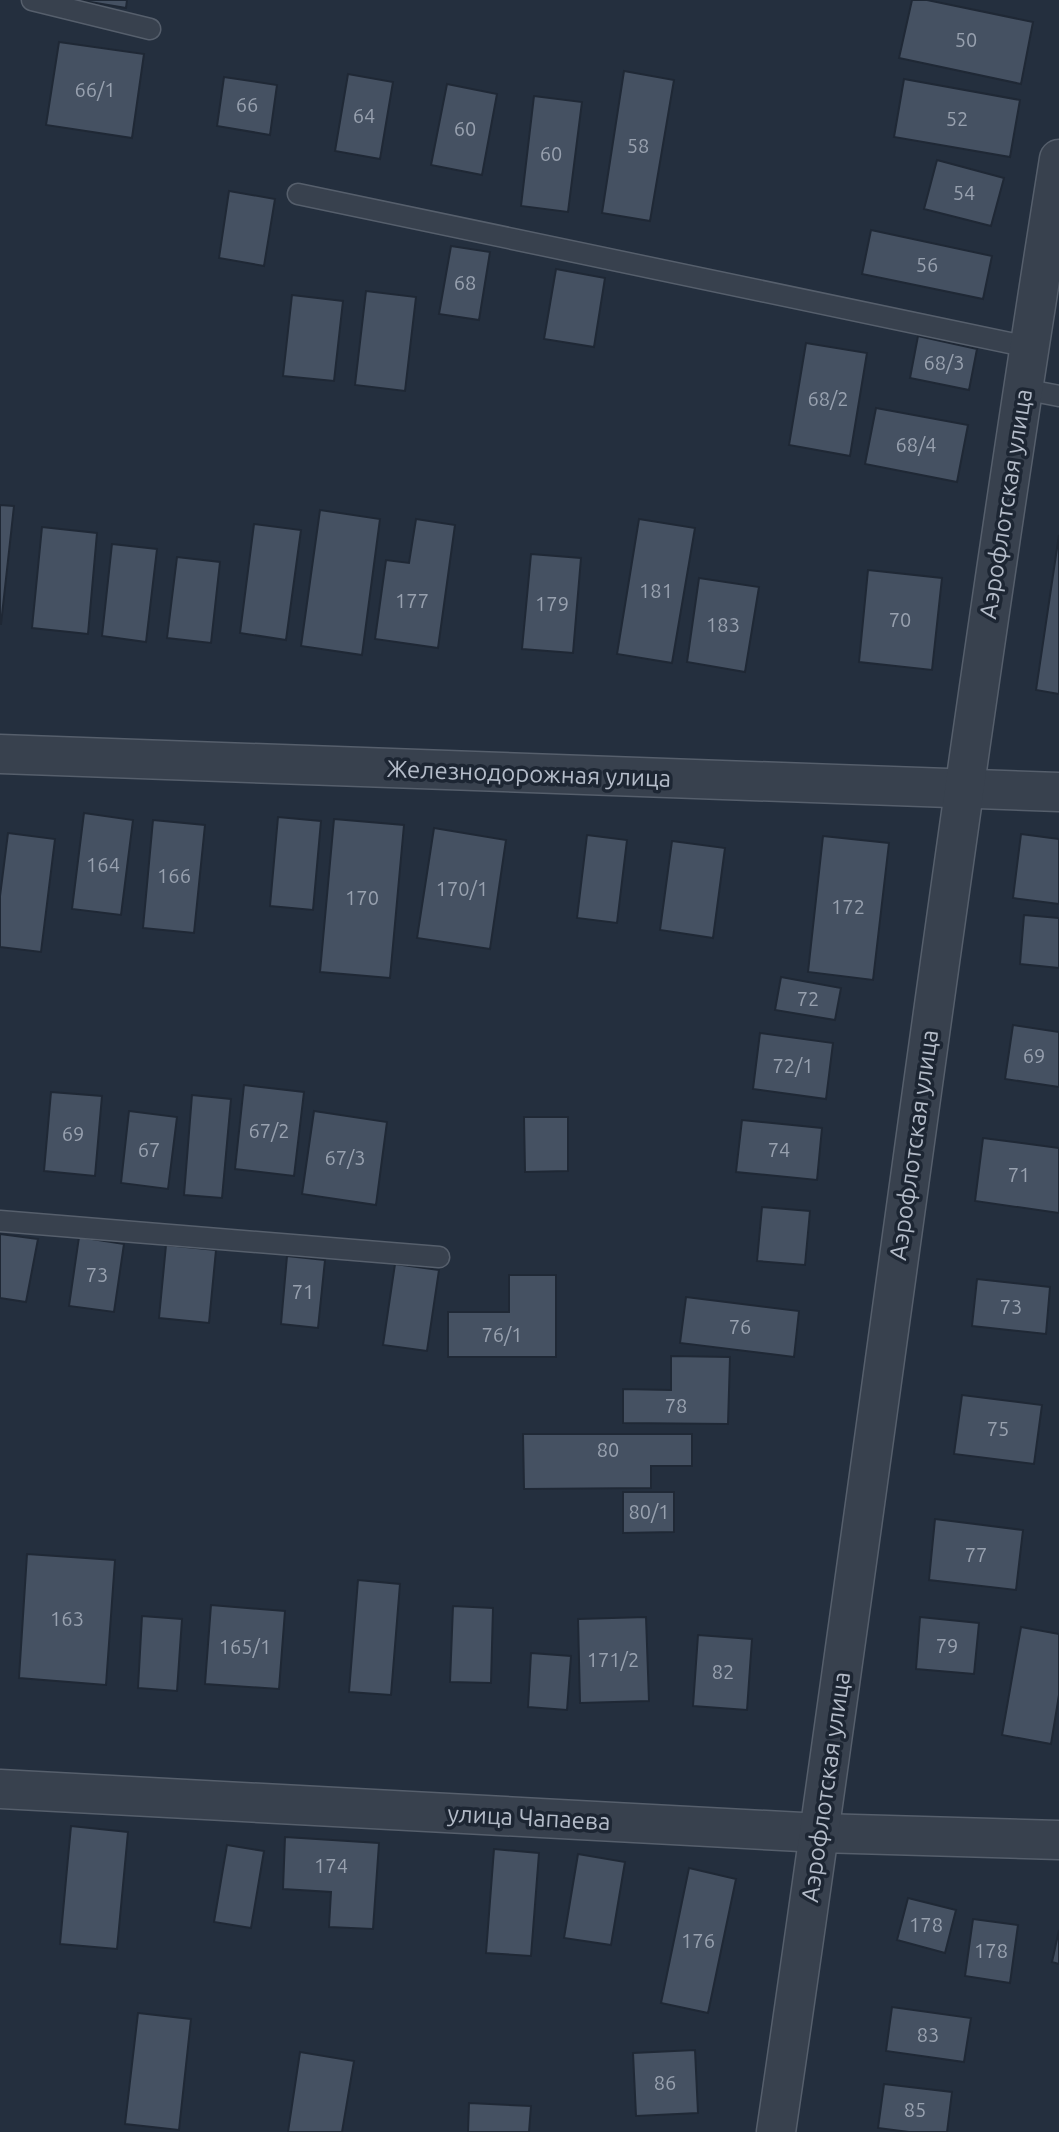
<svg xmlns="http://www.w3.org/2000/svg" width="1059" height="2132" viewBox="0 0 1059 2132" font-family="Ubuntu,sans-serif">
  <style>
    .building { fill: #455162; stroke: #1f2835; stroke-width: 2 }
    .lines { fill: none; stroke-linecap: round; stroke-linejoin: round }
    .lane-casing { stroke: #565f6c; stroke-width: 23 }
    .street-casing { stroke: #565f6c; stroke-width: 41 }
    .lane { stroke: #38414e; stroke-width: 20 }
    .street { stroke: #38414e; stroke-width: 38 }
    .labels { text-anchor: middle; stroke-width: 7; stroke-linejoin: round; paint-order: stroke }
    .number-label { font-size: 20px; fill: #98a1af }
    .street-label { font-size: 24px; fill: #b4bcc9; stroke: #1d2633 }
  </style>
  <rect width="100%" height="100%" fill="#242f3e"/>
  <g class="building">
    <path d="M78 0H127L126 8Z"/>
    <path d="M912 0H927L1033 22 1021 84 899 58Z"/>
    <path d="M59 42 144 54 132 138 46 125Z"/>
    <path d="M624 71 674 80 650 221 602 213Z"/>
    <path d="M348 74 393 82 380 159 335 151Z"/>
    <path d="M224 77 277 85 270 135 217 126Z"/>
    <path d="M904 79 1020 100 1010 157 894 137Z"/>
    <path d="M447 84 497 94 482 175 431 165Z"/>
    <path d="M534 96 582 102 568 212 521 206Z"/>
    <path d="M937 160 1004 178 991 226 924 209Z"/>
    <path d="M229 191 275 199 264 266 219 258Z"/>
    <path d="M871 230 992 256 983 299 862 274Z"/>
    <path d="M451 246 490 252 479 320 439 314Z"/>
    <path d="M556 269 605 278 594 347 544 339Z"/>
    <path d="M366 291 416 297 405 391 355 385Z"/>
    <path d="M292 295 343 301 334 381 283 376Z"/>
    <path d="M918 336 977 349 969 390 910 378Z"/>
    <path d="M806 343 867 353 850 456 789 445Z"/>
    <path d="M876 408 968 425 957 482 865 464Z"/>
    <path d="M0 505 14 506 1 624H0Z"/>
    <path d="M320 510 380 519 362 655 301 646Z"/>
    <path d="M416 519 455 525 438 648 375 639 386 560 409 563Z"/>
    <path d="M639 519 695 528 672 663 617 654Z"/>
    <path d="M254 524 301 530 286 640 240 633Z"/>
    <path d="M42 527 97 533 88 634 32 628Z"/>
    <path d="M1059 535V694L1036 690Z"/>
    <path d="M112 544 157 549 146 642 102 636Z"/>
    <path d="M531 554 581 558 573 653 522 649Z"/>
    <path d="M177 557 220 562 211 643 167 638Z"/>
    <path d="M868 570 942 578 932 670 859 662Z"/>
    <path d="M699 578 759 587 745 672 687 662Z"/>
    <path d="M84 813 133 820 121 915 72 909Z"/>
    <path d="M278 817 321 821 313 910 270 906Z"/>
    <path d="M334 819 404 825 390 978 320 972Z"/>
    <path d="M153 820 205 825 194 933 143 928Z"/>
    <path d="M434 828 506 840 490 949 417 938Z"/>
    <path d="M8 833 55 839 41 952 0 947V896Z"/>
    <path d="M1021 834 1059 839V904L1013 898Z"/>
    <path d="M587 835 627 840 617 923 577 918Z"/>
    <path d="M823 836 889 843 873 980 808 972Z"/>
    <path d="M672 841 725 848 713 938 660 930Z"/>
    <path d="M1024 915 1059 918V968L1020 964Z"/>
    <path d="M781 977 841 988 835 1020 775 1010Z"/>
    <path d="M1013 1025 1059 1032V1087L1005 1079Z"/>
    <path d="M760 1033 833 1043 826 1099 753 1089Z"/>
    <path d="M244 1085 304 1092 294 1176 235 1169Z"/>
    <path d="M51 1092 102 1096 95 1176 44 1171Z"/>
    <path d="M192 1095 231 1099 222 1198 184 1195Z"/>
    <path d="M129 1111 177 1117 168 1189 121 1183Z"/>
    <path d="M314 1111 387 1122 376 1205 302 1194Z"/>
    <path d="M524 1117H568V1171L525 1172Z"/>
    <path d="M742 1120 822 1128 817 1180 736 1172Z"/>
    <path d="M983 1138 1059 1148V1213L975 1201Z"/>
    <path d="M762 1207 810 1211 805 1265 757 1261Z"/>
    <path d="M0 1234 38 1239 26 1302 0 1298Z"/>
    <path d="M79 1237 124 1244 114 1312 69 1306Z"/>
    <path d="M166 1245 216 1250 209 1323 159 1318Z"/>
    <path d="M287 1256 325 1260 318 1328 281 1324Z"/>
    <path d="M395 1264 439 1270 427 1351 383 1345Z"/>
    <path d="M509 1275H556V1357H448V1312H509Z"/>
    <path d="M977 1279 1050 1287 1046 1334 972 1326Z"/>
    <path d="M686 1297 799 1311 794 1357 680 1343Z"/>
    <path d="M671 1356 730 1357 728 1424 623 1423V1389L671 1390Z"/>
    <path d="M962 1395 1042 1405 1034 1464 954 1454Z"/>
    <path d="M523 1434H692V1466H651V1488L524 1489Z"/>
    <path d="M623 1492H674V1532L623 1533Z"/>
    <path d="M935 1519 1023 1530 1016 1590 929 1580Z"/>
    <path d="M27 1554 115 1560 106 1685 19 1678Z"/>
    <path d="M358 1580 400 1584 391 1695 349 1692Z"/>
    <path d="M211 1605 285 1611 279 1689 205 1684Z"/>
    <path d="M453 1606 493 1608 491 1683 450 1682Z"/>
    <path d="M142 1616 182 1619 177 1691 138 1688Z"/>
    <path d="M646 1617 649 1701 580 1703 578 1619Z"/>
    <path d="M920 1617 979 1623 974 1674 916 1669Z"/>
    <path d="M1021 1627 1059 1634V1695L1051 1744 1002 1735Z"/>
    <path d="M698 1635 752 1639 747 1710 693 1706Z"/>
    <path d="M531 1653 571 1656 567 1710 528 1707Z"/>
    <path d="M71 1826 128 1832 117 1949 60 1944Z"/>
    <path d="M285 1837 379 1843 373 1929 329 1927 331 1892 283 1889Z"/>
    <path d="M227 1845 264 1851 251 1928 214 1922Z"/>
    <path d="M494 1849 539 1853 531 1956 486 1953Z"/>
    <path d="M578 1854 625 1862 611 1945 564 1938Z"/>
    <path d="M689 1868 736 1879 708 2013 661 2003Z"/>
    <path d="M908 1898 956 1910 945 1953 897 1940Z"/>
    <path d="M973 1919 1018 1925 1010 1983 965 1976Z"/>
    <path d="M1059 1930V1964L1052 1962Z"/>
    <path d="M892 2007 971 2018 964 2062 886 2051Z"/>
    <path d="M138 2013 191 2019 179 2130 125 2124Z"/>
    <path d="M695 2050 698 2113 636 2116 633 2053Z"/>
    <path d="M300 2052 354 2061 342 2132H288Z"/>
    <path d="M884 2084 952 2092 947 2132H909L878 2128Z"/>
    <path d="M469 2103 531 2106 529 2132H468Z"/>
  </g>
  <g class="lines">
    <g class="lane-casing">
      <g id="lane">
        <path d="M32 0 150 29"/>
        <path d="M298 194 1029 347"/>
        <path d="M1023 389 1059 396"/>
        <path d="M0 1221 439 1257"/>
      </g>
    </g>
    <g class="street-casing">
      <g id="street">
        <path d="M0 754 1059 792"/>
        <path d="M0 1789 820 1833 1059 1840"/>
        <path d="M776 2132C873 1475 954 815 1059 159"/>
      </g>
    </g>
    <use href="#lane" class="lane"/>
    <use href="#street" class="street"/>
  </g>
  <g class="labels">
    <g class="number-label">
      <text x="966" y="47">50</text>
      <text x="95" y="97">66/1</text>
      <text x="247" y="112">66</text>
      <text x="364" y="123">64</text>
      <text x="957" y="126">52</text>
      <text x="465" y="136">60</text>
      <text x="638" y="153">58</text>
      <text x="551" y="161">60</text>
      <text x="964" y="200">54</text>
      <text x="927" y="272">56</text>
      <text x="465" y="290">68</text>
      <text x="944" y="370">68/3</text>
      <text x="828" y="406">68/2</text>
      <text x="916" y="452">68/4</text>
      <text x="656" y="598">181</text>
      <text x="412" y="608">177</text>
      <text x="552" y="611">179</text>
      <text x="900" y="627">70</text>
      <text x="723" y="632">183</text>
      <text x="103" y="872">164</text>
      <text x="174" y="883">166</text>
      <text x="462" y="896">170/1</text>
      <text x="362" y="905">170</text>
      <text x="848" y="914">172</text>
      <text x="808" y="1006">72</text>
      <text x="1034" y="1063">69</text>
      <text x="793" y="1073">72/1</text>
      <text x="269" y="1138">67/2</text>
      <text x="73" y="1141">69</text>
      <text x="149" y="1157">67</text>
      <text x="779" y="1157">74</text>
      <text x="345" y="1165">67/3</text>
      <text x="1019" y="1182">71</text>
      <text x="97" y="1282">73</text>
      <text x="303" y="1299">71</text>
      <text x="1011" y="1314">73</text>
      <text x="740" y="1334">76</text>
      <text x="502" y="1342">76/1</text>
      <text x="676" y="1413">78</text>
      <text x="998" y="1436">75</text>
      <text x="608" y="1457">80</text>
      <text x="649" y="1519">80/1</text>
      <text x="976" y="1562">77</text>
      <text x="67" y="1626">163</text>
      <text x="947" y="1653">79</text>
      <text x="245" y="1654">165/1</text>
      <text x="613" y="1667">171/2</text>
      <text x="723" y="1679">82</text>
      <text x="331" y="1873">174</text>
      <text x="926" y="1932">178</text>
      <text x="698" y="1948">176</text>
      <text x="991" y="1958">178</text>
      <text x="928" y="2042">83</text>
      <text x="665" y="2090">86</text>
      <text x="915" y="2117">85</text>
    </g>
    <g class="street-label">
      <text transform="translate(1006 504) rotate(-81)" y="8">Аэрофлотская улица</text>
      <text transform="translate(529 774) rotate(2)" y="8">Железнодорожная улица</text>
      <text transform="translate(914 1145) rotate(-82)" y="8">Аэрофлотская улица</text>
      <text transform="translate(826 1787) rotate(-82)" y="8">Аэрофлотская улица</text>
      <text transform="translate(529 1818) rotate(3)" y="8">улица Чапаева</text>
    </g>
  </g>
</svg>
